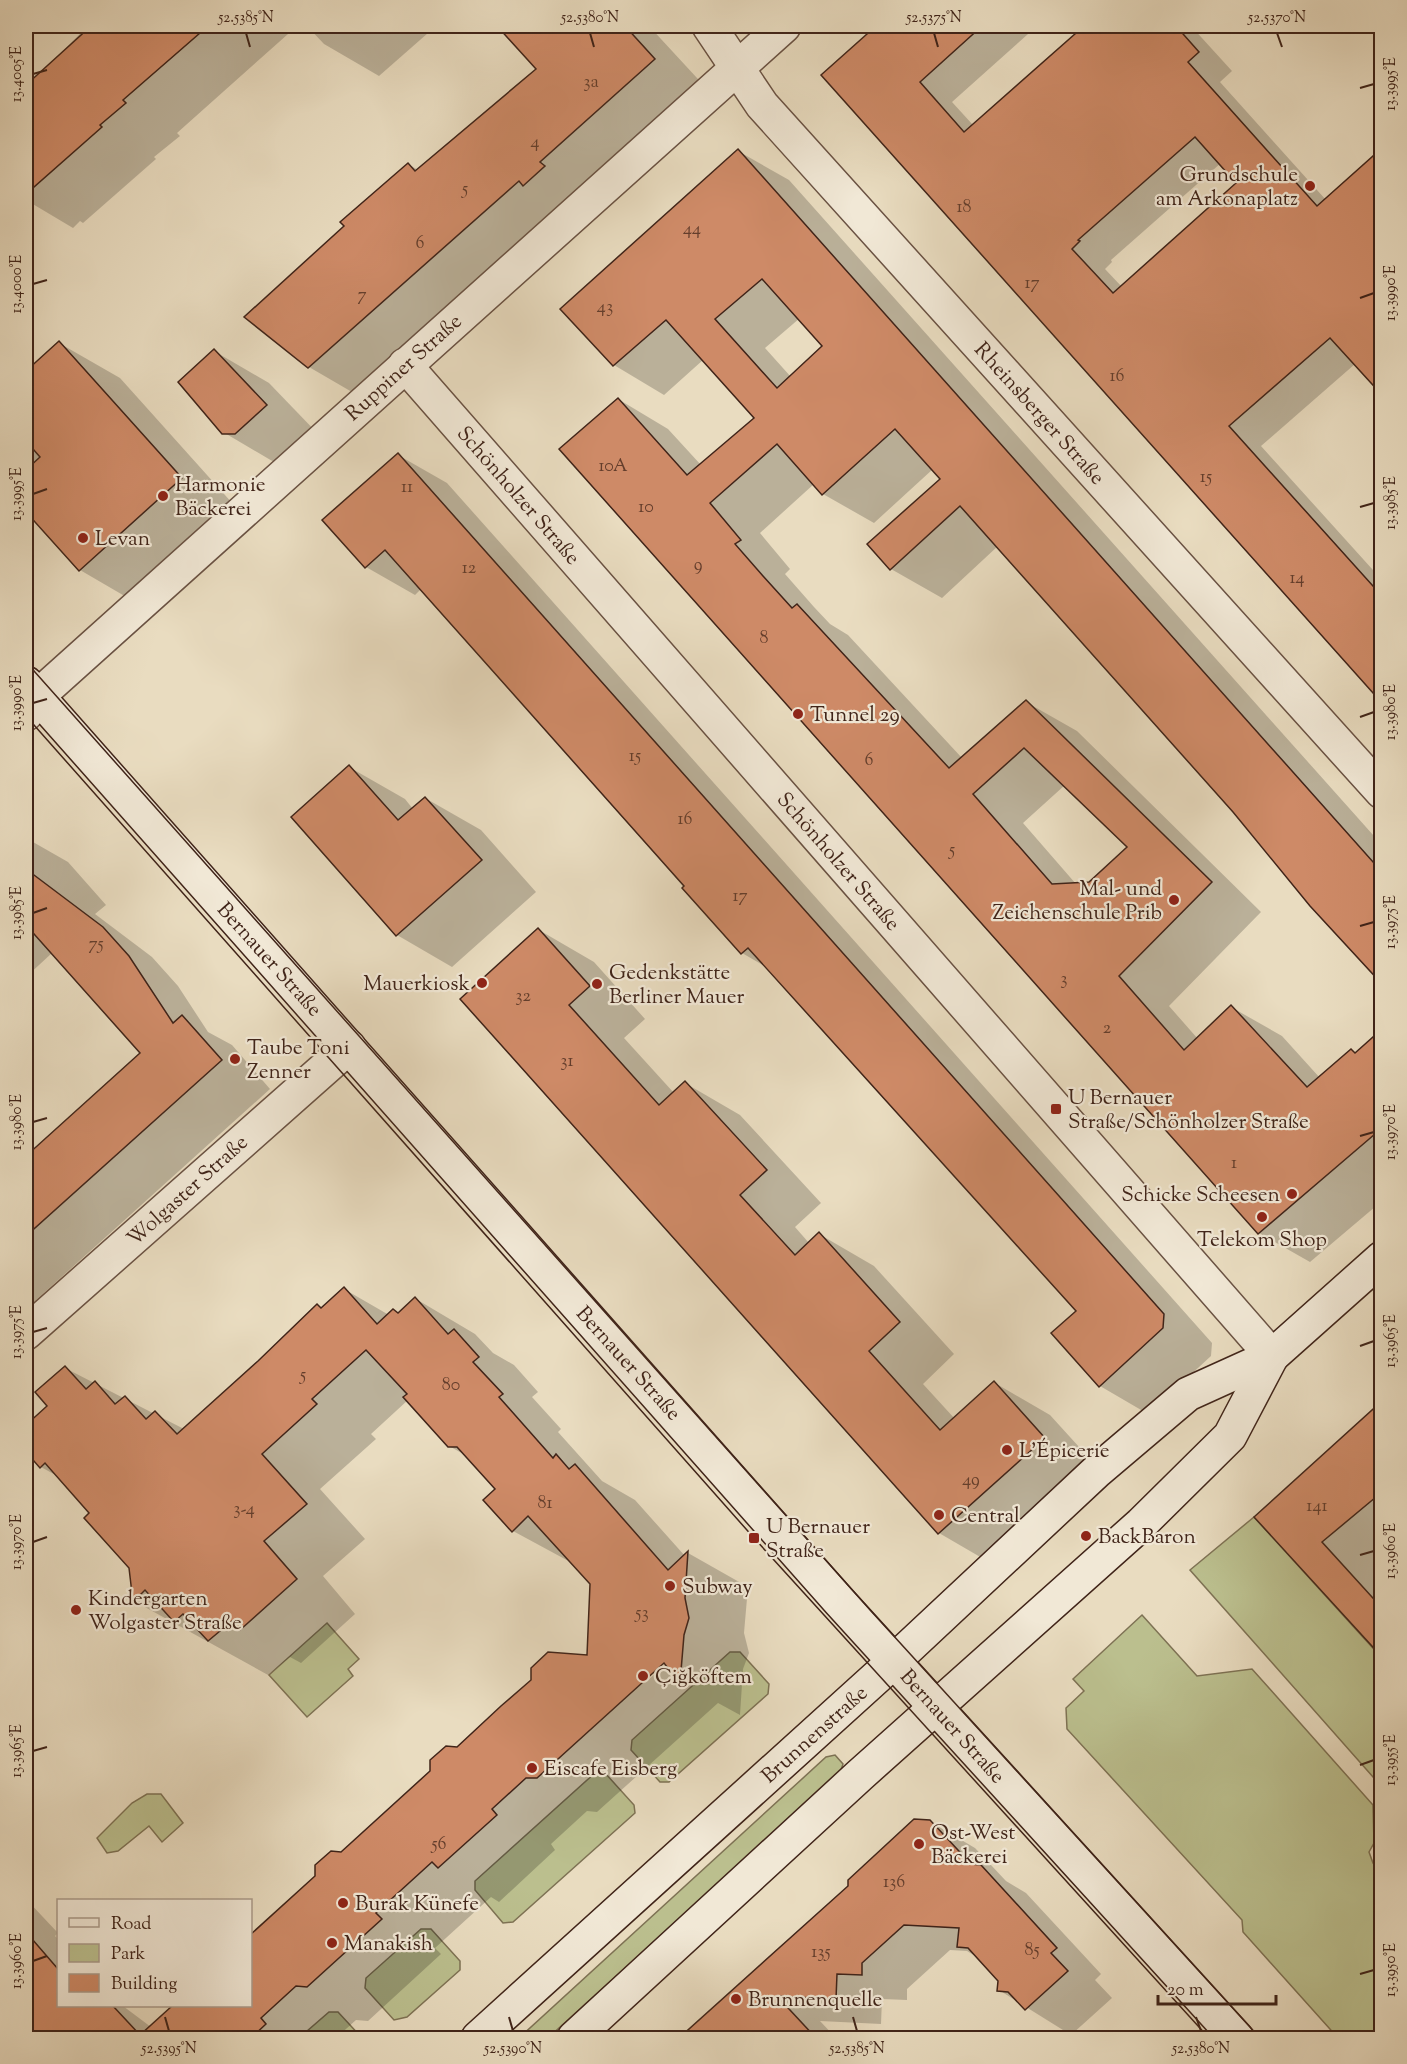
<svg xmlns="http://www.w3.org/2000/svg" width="1407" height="2064" viewBox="0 0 1407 2064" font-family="'Sorts Mill Goudy',serif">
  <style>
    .green { fill: #bbbf8e; stroke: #7e7254; stroke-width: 1.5 }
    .shadow { fill: #0003; fill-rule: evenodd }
    .building { fill: #ce8a67; stroke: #402419; stroke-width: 1.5; fill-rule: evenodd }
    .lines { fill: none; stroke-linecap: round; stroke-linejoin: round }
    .street-casing { stroke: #6a5243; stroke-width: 36 }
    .secondary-casing { stroke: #402419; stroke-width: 36 }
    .street { stroke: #f1e8d6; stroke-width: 33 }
    .secondary { stroke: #f1e8d6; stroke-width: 33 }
    .tram { stroke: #402419; stroke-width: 1.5 }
    .ticks { fill: none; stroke: #402419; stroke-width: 2 }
    .poi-dot { fill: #8f2418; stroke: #f1e8d6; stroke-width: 2 }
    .labels { text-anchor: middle; stroke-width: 4.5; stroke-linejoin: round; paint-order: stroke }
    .number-label { font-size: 18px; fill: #643e2c }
    .poi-label { font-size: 21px; fill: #402419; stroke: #f1e8d6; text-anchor: start }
    .street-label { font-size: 21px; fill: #402419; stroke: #f1e8d6 }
    .neatline { fill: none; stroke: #402419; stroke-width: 2 }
    .ticks-label { font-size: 15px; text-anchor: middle; fill: #402419 }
  </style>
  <rect width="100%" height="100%" fill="#e9dcc0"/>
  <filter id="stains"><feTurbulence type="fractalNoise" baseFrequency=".00333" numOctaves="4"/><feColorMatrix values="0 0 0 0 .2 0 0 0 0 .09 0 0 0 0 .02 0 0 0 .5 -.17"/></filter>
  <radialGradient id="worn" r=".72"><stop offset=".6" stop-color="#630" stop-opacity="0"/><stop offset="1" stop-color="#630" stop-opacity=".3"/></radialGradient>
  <g class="green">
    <path d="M1254 1517 1381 1657V1786L1190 1570Z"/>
    <path d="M1142 1615 1197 1676 1252 1669 1373 1805 1374 1843 1369 1852 1373 1863 1382 1872 1381 2038H1338L1243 1932 1242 1920 1067 1729 1066 1708 1084 1691 1073 1679Z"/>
    <path d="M327 1623 359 1659 348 1669 353 1676 307 1717 269 1675Z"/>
    <path d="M730 1652H740L769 1684 768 1694 669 1782H660L631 1750 632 1740Z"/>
    <path d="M835 1755 843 1764 840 1773 548 2038H519L826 1757Z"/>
    <path d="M596 1772 605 1773 634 1805 635 1813 513 1922 503 1923 475 1890V1881Z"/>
    <path d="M147 1794H161L183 1823 162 1842 149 1826 118 1851 107 1853 97 1838 132 1803Z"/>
    <path d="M421 1929H431L460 1961V1970L407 2017 394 2020 365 1988 366 1978Z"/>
    <path d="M329 2012H338L362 2038H299Z"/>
  </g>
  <g class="shadow">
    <path d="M88 26H297L177 133 180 136 154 157 156 159 83 223 80 221 73 228 26 200V87Z"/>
    <path d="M307 26H436L379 76 324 44Z"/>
    <path d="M499 26H649L709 91 364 399 309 367 346 226 408 164 418 170 538 70Z"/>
    <path d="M878 26H1037L952 102 973 125 1086 26H1191L1232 71 1220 82 1326 200 1355 364 1261 446 1382 580V701L823 75ZM1221 163 1239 183 1122 287 1105 269 1112 262 1111 260Z"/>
    <path d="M738 151 789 180 1382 845V982L1234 811 998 546 942 598 891 569 942 479 933 469 874 523 823 494 814 484 760 533 790 569 785 574 814 607 830 624 848 635 962 758 1026 702 1077 731 1261 912 1169 1006 1198 1039 1231 1007 1282 1036 1320 1078 1352 1051 1356 1053 1382 1031V1201L1310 1262 1259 1233 618 399 668 429 701 465 756 418 703 360 664 395 614 365ZM800 318 824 346 791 377 765 348ZM1065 785 1130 847 1089 884H1076L1023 823Z"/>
    <path d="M59 343 120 378 242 514 140 605 80 570 26 510V361L32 368Z"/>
    <path d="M214 351 269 383 321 437 279 465 223 432Z"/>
    <path d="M398 455 447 483 1212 1343 1211 1356 1148 1414 1100 1386 1078 1311 768 968 742 953 421 589 415 595 366 567 324 520Z"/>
    <path d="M349 767 405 799 413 809 425 798 481 830 536 892 452 967 397 935Z"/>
    <path d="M26 838 68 862 106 905 95 914 152 957 178 986 208 1032 232 1045 270 1089 26 1309V1158L142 1053 52 953 26 977Z"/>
    <path d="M539 930 594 962 645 1019 624 1038 674 1093 685 1083 740 1115 821 1203 795 1227 809 1243 819 1234 874 1266 954 1354 923 1384 955 1419 995 1383 1050 1415 1100 1470 994 1565 939 1533 462 999Z"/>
    <path d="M344 1289 389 1315 399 1314 416 1299 475 1334 493 1353 514 1365 538 1392 532 1397 561 1429 558 1432 602 1481 635 1500 685 1556 688 1553 748 1587 744 1633 749 1653 743 1669 740 1715 718 1703 597 1812 587 1811 551 1844 555 1850 499 1902 491 1897 435 1948 441 1954 368 2021 356 2020 336 2038H40L26 2022V1899L58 1933 55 1936 58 1939V2006H123L151 2027 175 2006H250L342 1853 457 1748 588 1656 591 1584 574 1564 513 1531 497 1489 467 1456 449 1446 408 1400 371 1434 376 1439 320 1489 365 1539 323 1576 355 1614 301 1663 290 1657 268 1675 134 1601 130 1567 92 1513 59 1477 41 1467 26 1450V1427L49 1406 65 1368 184 1429 259 1362 317 1306 322 1309ZM669 1657 671 1659 647 1681V1676Z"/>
    <path d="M1382 1401V1655L1256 1517Z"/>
    <path d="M929 1821 975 1848 1006 1881 1026 1893 1101 1974 1095 1980 1112 1998 1071 2035 999 1990V1980L980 1959 967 1951 950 1950 907 1989V2000L882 1999 881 2024 820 2021 836 2038H681L777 1949Z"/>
  </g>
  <g class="building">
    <path d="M91 26H208L123 100 126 103 100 125 102 127 26 194V85Z"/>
    <path d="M497 26H625L655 59 540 162 545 166 523 186 519 181 308 368 244 317 344 226 340 222 408 163 415 171 536 69Z"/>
    <path d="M876 26H982L920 82 964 132 1084 26H1176L1199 52 1188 62 1317 206 1382 148V395L1330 338 1229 426 1382 596V703L821 75ZM1195 137 1236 183 1113 293 1072 249 1080 241 1078 240Z"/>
    <path d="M738 149 1382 872V984L1310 906 1233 812 960 506 890 570 867 544 940 479 895 429 822 495 777 444 710 503 741 540 735 544 763 576 792 608 797 604 949 768 1026 700 1212 882 1119 976 1184 1050 1231 1005 1307 1087 1351 1049 1355 1053 1382 1029V1128L1258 1234 559 449 618 398 687 475 754 418 666 320 613 366 560 309ZM762 279 822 346 777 388 715 319ZM1024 748 1127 847 1089 882 1052 884 973 794Z"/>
    <path d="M59 341 182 478 79 571 26 512V470L40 457 26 441V371Z"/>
    <path d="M214 349 267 405 235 434H222L178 382Z"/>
    <path d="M398 453 1164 1314 1163 1328 1099 1387 1051 1333 1076 1311 748 948 741 954 682 888 684 886 385 550 365 568 322 520Z"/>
    <path d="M349 765 398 820 425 797 482 860 396 936 291 817Z"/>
    <path d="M26 869 103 927 129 956 173 1023 182 1015 222 1060 26 1236V1156L140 1053 26 925Z"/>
    <path d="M538 928 590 986 569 1005 659 1105 685 1081 767 1170 740 1195 795 1255 819 1232 900 1322 869 1351 940 1430 994 1381 1045 1438 938 1534 460 999Z"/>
    <path d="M344 1287 377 1324 393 1309 398 1313 415 1297 448 1334 454 1329 479 1357 473 1362 503 1394 499 1397 553 1458 556 1454 569 1469 575 1464 668 1570 688 1551 685 1598 689 1618 684 1635 680 1683 664 1663 537 1778H526L492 1809 497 1815 438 1868 432 1862 376 1913 382 1919 307 1987 296 1986 261 2018 266 2024 251 2038H38L26 2025V1932L58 1969V2006H113L140 2035 172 2006H250V1935L315 1876V1865L331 1851 341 1852 430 1771V1760L446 1746 457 1747 501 1706 531 1680V1668L548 1652 587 1655 590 1584 528 1516 512 1532 483 1500 495 1489 457 1447H448L403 1397 407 1394 366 1350 312 1399 317 1404 262 1454 307 1504 264 1541 297 1579 240 1630 232 1621 208 1641 183 1614 174 1622 145 1590 133 1602 129 1568 84 1518 89 1513 45 1463 40 1468 26 1452V1425L47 1406 35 1392 65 1366 86 1389 95 1381 115 1404 125 1396 146 1419 155 1411 177 1434 258 1361 317 1304 321 1308Z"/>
    <path d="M1382 1401V1492L1322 1542 1382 1608V1657L1254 1517Z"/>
    <path d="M914 1819 930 1820 971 1864 981 1865 1057 1948 1051 1953 1068 1971 1025 2010 1008 1992 997 1991 998 1981 968 1948 957 1947 959 1928 904 1925 862 1963V1975L837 1974 836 1999 777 1996 816 2038H679L848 1886V1880Z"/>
  </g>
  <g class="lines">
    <g class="street-casing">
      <g id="street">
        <path d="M709 26 762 105 1382 792"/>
        <path d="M405 365 1272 1356"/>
        <path d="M26 714 48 687 784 26"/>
        <path d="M26 1333 349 1047"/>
      </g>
    </g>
    <g class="secondary-casing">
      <g id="secondary">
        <path d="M26 683 839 1601 1237 2038"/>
        <path d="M478 2038 879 1675 1096 1472 1188 1394 1272 1356 1382 1258"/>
        <path d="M574 2038 860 1775 1141 1524 1230 1436 1272 1356"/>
      </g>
    </g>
    <use href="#street" class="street"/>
    <use href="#secondary" class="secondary"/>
    <g class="tram">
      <path d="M26 662 871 1611 1260 2038"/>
      <path d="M26 716 754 1538 1209 2038"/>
    </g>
  </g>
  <path class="ticks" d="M246 33 250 47M590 33 594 47M934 33 938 47M1277 33 1282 47M33 74 47 70M1360 88 1374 84M33 284 47 280M1360 298 1374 293M33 494 47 489M1360 507 1374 503M33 703 47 699M1360 717 1374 712M33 913 47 908M1360 926 1374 922M33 1122 47 1118M1360 1136 1374 1132M33 1332 47 1328M1360 1346 1374 1341M33 1542 47 1537M1360 1555 1374 1551M33 1751 47 1747M1360 1765 1374 1760M33 1961 47 1956M1360 1974 1374 1970M165 2017 169 2031M509 2017 513 2031M853 2017 857 2031M1196 2017 1201 2031"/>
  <g class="poi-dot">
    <circle cx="1310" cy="186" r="6"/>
    <circle cx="163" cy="496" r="6"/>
    <circle cx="83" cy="538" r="6"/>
    <circle cx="798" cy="714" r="6"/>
    <circle cx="1174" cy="900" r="6"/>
    <circle cx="482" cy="983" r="6"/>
    <circle cx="597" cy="984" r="6"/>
    <circle cx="235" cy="1059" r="6"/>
    <rect x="1050" y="1103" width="12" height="12" rx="3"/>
    <circle cx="1292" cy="1194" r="6"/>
    <circle cx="1262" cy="1217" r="6"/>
    <circle cx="1007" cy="1450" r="6"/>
    <circle cx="939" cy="1515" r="6"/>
    <circle cx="1086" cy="1536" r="6"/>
    <rect x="748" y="1532" width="12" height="12" rx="3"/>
    <circle cx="670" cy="1586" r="6"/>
    <circle cx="76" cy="1610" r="6"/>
    <circle cx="643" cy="1676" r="6"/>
    <circle cx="532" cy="1768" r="6"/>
    <circle cx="919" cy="1844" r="6"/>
    <circle cx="343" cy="1903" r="6"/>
    <circle cx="332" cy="1943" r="6"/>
    <circle cx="736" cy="1999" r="6"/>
  </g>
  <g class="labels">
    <g class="number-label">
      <text x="591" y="87">3a</text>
      <text x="535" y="147">4</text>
      <text x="465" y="194">5</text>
      <text x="964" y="212">18</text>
      <text x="692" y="234">44</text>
      <text x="420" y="248">6</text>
      <text x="1032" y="288">17</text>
      <text x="362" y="300">7</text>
      <text x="605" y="312">43</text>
      <text x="1117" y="381">16</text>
      <text x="613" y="471">10A</text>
      <text x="1206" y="482">15</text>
      <text x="407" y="492">11</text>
      <text x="646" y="512">10</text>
      <text x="698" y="570">9</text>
      <text x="469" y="573">12</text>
      <text x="1297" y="583">14</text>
      <text x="764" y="643">8</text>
      <text x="635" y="761">15</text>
      <text x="869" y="765">6</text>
      <text x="685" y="824">16</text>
      <text x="952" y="855">5</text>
      <text x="740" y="901">17</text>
      <text x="96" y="949">75</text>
      <text x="1064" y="984">3</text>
      <text x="523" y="1001">32</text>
      <text x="1107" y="1033">2</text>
      <text x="567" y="1066">31</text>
      <text x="1234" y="1168">1</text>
      <text x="303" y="1380">5</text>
      <text x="451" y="1390">80</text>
      <text x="971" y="1485">49</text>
      <text x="545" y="1508">81</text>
      <text x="1317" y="1511">141</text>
      <text x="244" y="1514">3-4</text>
      <text x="642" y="1618">53</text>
      <text x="439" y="1849">56</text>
      <text x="894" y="1887">136</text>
      <text x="1032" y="1955">85</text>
      <text x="821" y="1957">135</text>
    </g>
    <g class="poi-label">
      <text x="1298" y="181" text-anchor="end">Grundschule<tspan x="1298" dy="24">am Arkonaplatz</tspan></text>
      <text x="175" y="491">Harmonie<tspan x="175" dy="24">Bäckerei</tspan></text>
      <text x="95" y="545">Levan</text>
      <text x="810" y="721">Tunnel 29</text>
      <text x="1162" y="895" text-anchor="end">Mal- und<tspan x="1162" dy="24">Zeichenschule Prib</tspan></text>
      <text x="609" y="979">Gedenkstätte<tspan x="609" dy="24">Berliner Mauer</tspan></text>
      <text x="470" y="990" text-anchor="end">Mauerkiosk</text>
      <text x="247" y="1054">Taube Toni<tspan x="247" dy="24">Zenner</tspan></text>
      <text x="1068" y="1104">U Bernauer<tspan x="1068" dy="24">Straße/Schönholzer Straße</tspan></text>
      <text x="1280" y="1201" text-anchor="end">Schicke Scheesen</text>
      <text x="1262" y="1246" text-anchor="middle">Telekom Shop</text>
      <text x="1019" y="1457">L’Épicerie</text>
      <text x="951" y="1522">Central</text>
      <text x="766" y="1533">U Bernauer<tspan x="766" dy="24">Straße</tspan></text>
      <text x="1098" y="1543">BackBaron</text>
      <text x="682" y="1593">Subway</text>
      <text x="88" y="1605">Kindergarten<tspan x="88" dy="24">Wolgaster Straße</tspan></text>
      <text x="655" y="1683">Çiğköftem</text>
      <text x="544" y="1775">Eiscafe Eisberg</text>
      <text x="931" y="1839">Ost-West<tspan x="931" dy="24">Bäckerei</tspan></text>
      <text x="355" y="1910">Burak Künefe</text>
      <text x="344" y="1950">Manakish</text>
      <text x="748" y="2006">Brunnenquelle</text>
    </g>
    <g class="street-label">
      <text transform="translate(403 367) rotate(-42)" y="7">Ruppiner Straße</text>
      <text transform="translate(1040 413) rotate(48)" y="7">Rheinsberger Straße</text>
      <text transform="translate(519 495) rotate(49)" y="7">Schönholzer Straße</text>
      <text transform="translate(839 861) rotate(49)" y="7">Schönholzer Straße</text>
      <text transform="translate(270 959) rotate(48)" y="7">Bernauer Straße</text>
      <text transform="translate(187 1190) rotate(-42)" y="7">Wolgaster Straße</text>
      <text transform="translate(629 1363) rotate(48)" y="7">Bernauer Straße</text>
      <text transform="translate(953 1726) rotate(48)" y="7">Bernauer Straße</text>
      <text transform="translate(814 1734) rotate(-42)" y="7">Brunnenstraße</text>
    </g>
  </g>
  <rect width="1407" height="2064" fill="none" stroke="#e9dcc0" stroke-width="66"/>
  <rect x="57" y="1899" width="195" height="108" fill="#f1e8d6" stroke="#aa9a8a" stroke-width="1.5"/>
  <rect x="69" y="1918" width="30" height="9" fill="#f1e8d6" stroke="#aa9a8a" stroke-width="1.5"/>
  <text x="111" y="1929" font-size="18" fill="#402419">Road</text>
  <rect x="69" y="1944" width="30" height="18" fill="#bbbf8e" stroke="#aa9a8a" stroke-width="1.5"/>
  <text x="111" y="1959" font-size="18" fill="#402419">Park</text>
  <rect x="69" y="1974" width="30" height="18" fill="#ce8a67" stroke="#aa9a8a" stroke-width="1.5"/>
  <text x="111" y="1989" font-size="18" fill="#402419">Building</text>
  <path d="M1158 1995v9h118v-9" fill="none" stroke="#402419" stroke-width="3"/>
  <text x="1167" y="1995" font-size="18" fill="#402419" stroke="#f1e8d6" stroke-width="4.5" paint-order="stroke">20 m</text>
  <rect x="33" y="33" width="1341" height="1998" class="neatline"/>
  <g class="ticks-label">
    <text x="246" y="22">52.5385°N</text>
    <text x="590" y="22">52.5380°N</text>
    <text x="934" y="22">52.5375°N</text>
    <text x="1277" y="22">52.5370°N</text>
    <text transform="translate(16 74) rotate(-90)" y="5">13.4005°E</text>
    <text transform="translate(1390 84) rotate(-90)" y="5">13.3995°E</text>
    <text transform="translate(16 284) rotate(-90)" y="5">13.4000°E</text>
    <text transform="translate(1390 293) rotate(-90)" y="5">13.3990°E</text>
    <text transform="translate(16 494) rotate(-90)" y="5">13.3995°E</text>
    <text transform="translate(1390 503) rotate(-90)" y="5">13.3985°E</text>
    <text transform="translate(16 703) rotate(-90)" y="5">13.3990°E</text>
    <text transform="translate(1390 712) rotate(-90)" y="5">13.3980°E</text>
    <text transform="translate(16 913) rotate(-90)" y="5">13.3985°E</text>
    <text transform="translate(1390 922) rotate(-90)" y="5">13.3975°E</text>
    <text transform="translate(16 1122) rotate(-90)" y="5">13.3980°E</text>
    <text transform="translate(1390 1132) rotate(-90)" y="5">13.3970°E</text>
    <text transform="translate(16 1332) rotate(-90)" y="5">13.3975°E</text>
    <text transform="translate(1390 1341) rotate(-90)" y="5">13.3965°E</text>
    <text transform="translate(16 1542) rotate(-90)" y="5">13.3970°E</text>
    <text transform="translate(1390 1551) rotate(-90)" y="5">13.3960°E</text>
    <text transform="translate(16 1751) rotate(-90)" y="5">13.3965°E</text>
    <text transform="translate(1390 1760) rotate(-90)" y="5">13.3955°E</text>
    <text transform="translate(16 1961) rotate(-90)" y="5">13.3960°E</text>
    <text transform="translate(1390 1970) rotate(-90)" y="5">13.3950°E</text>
    <text x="169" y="2053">52.5395°N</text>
    <text x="513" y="2053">52.5390°N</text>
    <text x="857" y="2053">52.5385°N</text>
    <text x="1201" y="2053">52.5380°N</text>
  </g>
  <rect width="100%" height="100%" filter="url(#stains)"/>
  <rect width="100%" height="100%" fill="url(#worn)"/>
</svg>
